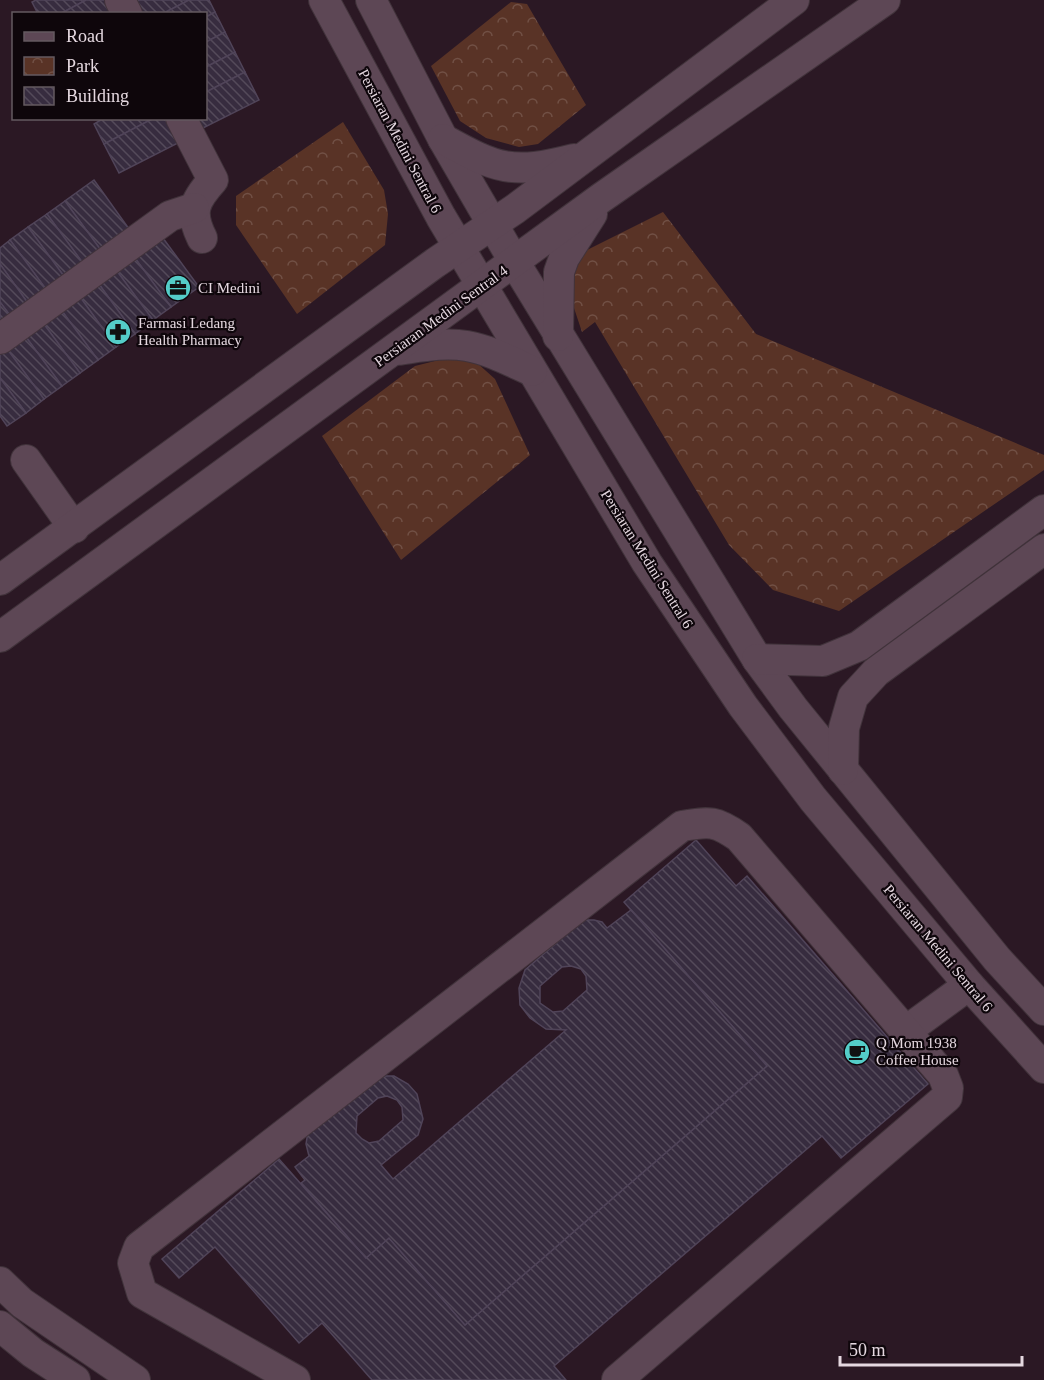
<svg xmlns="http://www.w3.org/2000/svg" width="1044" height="1380" viewBox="0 0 1044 1380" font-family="'Times New Roman',serif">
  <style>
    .park { fill: url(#park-crowns) }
    .building { fill: url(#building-back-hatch); stroke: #504459; stroke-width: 1.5; fill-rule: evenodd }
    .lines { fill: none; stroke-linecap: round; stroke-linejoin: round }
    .minor-casing { stroke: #41333b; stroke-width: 32 }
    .minor { stroke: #5d4755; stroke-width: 30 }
    .labels { text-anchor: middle; stroke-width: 4.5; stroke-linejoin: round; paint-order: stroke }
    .street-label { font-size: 15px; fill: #e5d8e0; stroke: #0e060b }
    .poi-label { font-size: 15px; fill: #e5d8e0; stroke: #0e060b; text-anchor: start }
  </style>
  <defs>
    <pattern id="park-crowns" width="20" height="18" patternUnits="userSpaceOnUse" patternTransform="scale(1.5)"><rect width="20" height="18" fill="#593326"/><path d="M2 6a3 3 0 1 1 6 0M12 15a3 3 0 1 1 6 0" fill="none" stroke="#715045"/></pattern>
    <pattern id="building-back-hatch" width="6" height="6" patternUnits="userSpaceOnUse" patternTransform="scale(1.5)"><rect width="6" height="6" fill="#372c3f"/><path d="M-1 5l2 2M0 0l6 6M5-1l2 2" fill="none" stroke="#544a5a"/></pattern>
  </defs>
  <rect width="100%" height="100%" fill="#2b1824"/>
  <g class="park">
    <path d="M511 2 527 4 586 105 538 144 519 147 486 138 460 121 431 66Z"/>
    <path d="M343 122 384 190 388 214 385 245 297 314 236 225V196Z"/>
    <path d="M663 212 756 334 1044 455V470L839 611 773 590 729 545 595 322 582 332 573 305 572 273 585 251Z"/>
    <path d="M447 358 476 362 495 379 530 455 401 560 322 436 415 366Z"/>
  </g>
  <g class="building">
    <path d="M36 0H86L60 14H38L32 2Z"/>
    <path d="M86 0H105L111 13 60 14Z"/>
    <path d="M139 0H189L162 14H140L135 2Z"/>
    <path d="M189 0H209L215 12 206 17V14H162Z"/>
    <path d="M215 12 225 32 206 42V17Z"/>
    <path d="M225 32 235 52 206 67V42Z"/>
    <path d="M235 52 245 72 206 92V67Z"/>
    <path d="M245 72 259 100 199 130 193 118H206V92Z"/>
    <path d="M104 118H154L104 144 94 124Z"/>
    <path d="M154 118H165L178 143 119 173 104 144Z"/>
    <path d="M94 180 132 233 103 253 65 201Z"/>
    <path d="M65 201 103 253 85 266 47 214Z"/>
    <path d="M47 214 85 266 66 279 28 227Z"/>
    <path d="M28 227 66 279 48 292 10 240Z"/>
    <path d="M160 234 199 287 171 307 132 254Z"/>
    <path d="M10 240 48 292 30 306 0 264V248Z"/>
    <path d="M132 254 171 307 153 320 114 267Z"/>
    <path d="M0 264 30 306 12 318 0 302Z"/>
    <path d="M114 267 153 320 135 334 96 280Z"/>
    <path d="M96 280 135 334 116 347 78 294Z"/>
    <path d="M78 294 116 347 98 360 59 307Z"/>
    <path d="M0 302 12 318 0 327Z"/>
    <path d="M59 307 98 360 80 373 41 320Z"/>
    <path d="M41 320 80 373 62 386 23 333Z"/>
    <path d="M23 333 62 386 44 399 5 346Z"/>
    <path d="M5 346 44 399 26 413 0 378V349Z"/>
    <path d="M0 378 26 413 7 426 0 416Z"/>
    <path d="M696 840 736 886 747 876 928 1084 841 1158 822 1136 554 1366 566 1380H372L322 1323 299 1343 215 1247 179 1278 162 1259 279 1159 366 1258 389 1238 465 1325 767 1066 624 902Z"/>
    <path d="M631 910 767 1066 465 1325 389 1238 366 1258 301 1183 305 1180 295 1167 309 1156 306 1144 308 1132 380 1076H394L408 1084 417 1094 423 1119 418 1135 381 1165 393 1179 566 1030 546 1029 530 1018 520 1005 519 988 525 970 583 920H594L602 922 607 928ZM571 966 581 969 586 976 587 990 563 1011 553 1012 540 1003V986L562 967ZM387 1096 397 1100 402 1107 403 1120 379 1141 369 1143 362 1139 356 1133 357 1116 378 1098Z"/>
  </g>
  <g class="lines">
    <g class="minor-casing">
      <g id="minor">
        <path d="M120 0 127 14"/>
        <path d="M324 0 441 217 647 563 743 706 813 799 969 985 1044 1068"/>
        <path d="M371 0 443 139 515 263 757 659 793 708 997 959 1044 1010"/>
        <path d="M181 118 213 180C194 201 189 212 202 238"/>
        <path d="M443 139C497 169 512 175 574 159"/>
        <path d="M558 336 559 272 564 258 592 214"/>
        <path d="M0 339 170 216 194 208"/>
        <path d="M397 350C420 347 444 342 467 346 490 350 512 362 532 371"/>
        <path d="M26 460 74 528"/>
        <path d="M0 580 435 263 515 209 794 0"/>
        <path d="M0 637 601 198 885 0"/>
        <path d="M757 659 823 661 859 646 1044 510"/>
        <path d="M843 770 844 728 853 697 876 672 1044 549"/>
        <path d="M906 1031 969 985"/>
        <path d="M0 1282 22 1303 135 1380"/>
        <path d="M0 1326 33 1353 75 1380"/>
        <path d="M295 1380 142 1293 133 1263 139 1247 682 826C710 821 716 821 739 837L943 1075 948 1088 947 1097 617 1380"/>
      </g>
    </g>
    <use href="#minor" class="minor"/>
  </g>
  <defs>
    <g id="office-disc" transform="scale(1.35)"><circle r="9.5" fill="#54cdc8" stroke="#0e060b"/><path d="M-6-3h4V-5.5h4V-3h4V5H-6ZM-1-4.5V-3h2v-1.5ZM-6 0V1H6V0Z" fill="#111"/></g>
    <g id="pharmacy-disc" transform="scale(1.35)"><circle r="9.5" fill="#54cdc8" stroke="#0e060b"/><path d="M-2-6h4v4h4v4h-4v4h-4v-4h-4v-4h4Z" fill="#111"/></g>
    <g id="cafe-disc" transform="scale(1.35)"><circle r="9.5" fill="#54cdc8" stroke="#0e060b"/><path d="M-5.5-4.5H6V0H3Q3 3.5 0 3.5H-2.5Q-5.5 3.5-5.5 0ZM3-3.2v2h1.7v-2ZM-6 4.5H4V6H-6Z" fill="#111"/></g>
  </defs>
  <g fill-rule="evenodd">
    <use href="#office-disc" x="178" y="288"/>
    <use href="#pharmacy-disc" x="118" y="332"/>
    <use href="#cafe-disc" x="857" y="1052"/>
  </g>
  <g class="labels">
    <g class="street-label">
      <text transform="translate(400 141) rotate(62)" y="5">Persiaran Medini Sentral 6</text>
      <text transform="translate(441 316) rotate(-36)" y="5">Persiaran Medini Sentral 4</text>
      <text transform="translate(647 559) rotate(58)" y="5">Persiaran Medini Sentral 6</text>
      <text transform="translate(938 948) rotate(50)" y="5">Persiaran Medini Sentral 6</text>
    </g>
    <g class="poi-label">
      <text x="198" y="293">CI Medini</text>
      <text x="138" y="328">Farmasi Ledang<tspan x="138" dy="17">Health Pharmacy</tspan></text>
      <text x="876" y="1048">Q Mom 1938<tspan x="876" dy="17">Coffee House</tspan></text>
    </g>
  </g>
  <rect x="12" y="12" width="195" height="108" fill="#0e060b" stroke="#645a60" stroke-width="1.5"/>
  <rect x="24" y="32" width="30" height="9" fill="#5d4755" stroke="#645a60" stroke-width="1.5"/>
  <text x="66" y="42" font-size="18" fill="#e5d8e0">Road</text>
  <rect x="24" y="57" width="30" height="18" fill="url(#park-crowns)" stroke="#645a60" stroke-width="1.5"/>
  <text x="66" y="72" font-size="18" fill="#e5d8e0">Park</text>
  <rect x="24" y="87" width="30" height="18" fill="url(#building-back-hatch)" stroke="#645a60" stroke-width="1.5"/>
  <text x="66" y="102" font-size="18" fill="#e5d8e0">Building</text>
  <path d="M840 1356v9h182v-9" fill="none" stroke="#e5d8e0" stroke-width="3"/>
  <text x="849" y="1356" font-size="18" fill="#e5d8e0" stroke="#0e060b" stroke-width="4.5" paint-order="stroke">50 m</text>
</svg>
